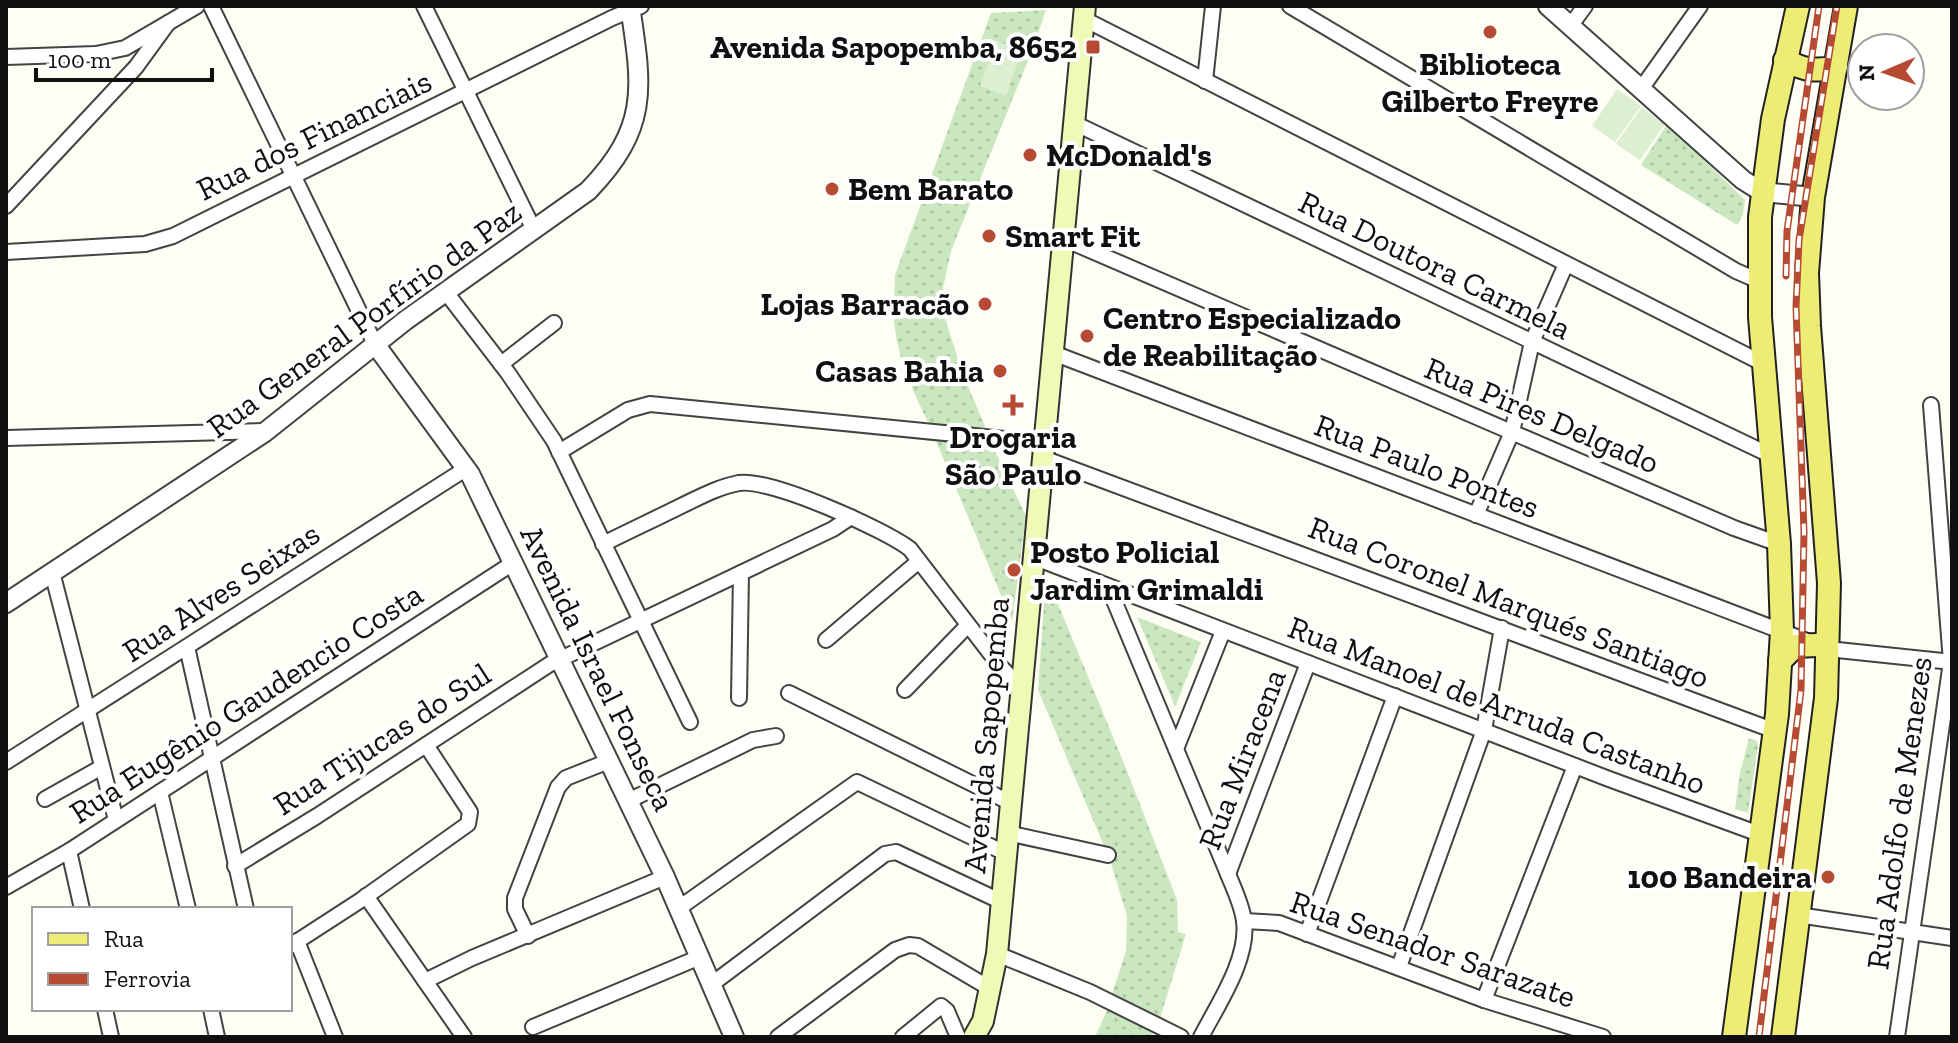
<svg xmlns="http://www.w3.org/2000/svg" width="1958" height="1043" viewBox="0 0 1958 1043" font-family="'Zilla Slab',serif">
  <style>
    .grass { fill: url(#grass-dots) }
    .pitch { fill: #ddefd1 }
    .lines { fill: none; stroke-linecap: round; stroke-linejoin: round }
    .minor-casing { stroke: #434343; stroke-width: 18 }
    .tertiary-casing { stroke: #434343; stroke-width: 22 }
    .secondary-casing { stroke: #323232; stroke-width: 24 }
    .primary-casing { stroke: #212121; stroke-width: 26 }
    .minor { stroke: #fff; stroke-width: 14 }
    .tertiary { stroke: #fff; stroke-width: 18 }
    .secondary { stroke: #f0f9b5; stroke-width: 20 }
    .primary { stroke: #edec75; stroke-width: 22 }
    .rail-casing { stroke: #b64a32; stroke-width: 7 }
    .rail { stroke: #fff; stroke-width: 4; stroke-dasharray: 12; stroke-linecap: butt }
    .poi-dot { fill: #b64a32; stroke: #fff; stroke-width: 3 }
    .labels { text-anchor: middle; stroke-width: 8; stroke-linejoin: round; paint-order: stroke }
    .poi-label { font-size: 32px; font-weight: bold; fill: #101010; stroke: #fff; text-anchor: start }
    .street-label { font-size: 32px; fill: #101010; stroke: #fff }
  </style>
  <defs>
    <pattern id="grass-dots" width="8" height="8" patternUnits="userSpaceOnUse" patternTransform="scale(2)"><rect width="8" height="8" fill="#cbe7bf"/><path d="M2 2h.1M6 6h.1" fill="none" stroke="#adc5a3" stroke-width="1.8" stroke-linecap="round"/></pattern>
  </defs>
  <rect width="100%" height="100%" fill="#fefef4"/>
  <g class="grass">
    <path d="M1046 10 1032 51 951 251 943 288V312L964 377 988 433 931 428C914 394 897 359 894 320 893 305 895 290 895 275L991 13Z"/>
    <path d="M1667 124 1745 200 1743 214 1737 225 1641 165Z"/>
    <path d="M936 441 992 445 1026 516 1012 621Z"/>
    <path d="M1046 575 1125 766 1177 900 1178 932 1186 934 1160 1018 1112 994 1126 951 1127 916 1110 860 1038 690Z"/>
    <path d="M1137 617 1201 642 1175 707 1172 699Z"/>
    <path d="M1749 738 1757 741 1758 745 1748 813 1735 809 1740 773Z"/>
    <path d="M1108 1008 1154 1030 1151 1037H1095Z"/>
  </g>
  <g class="pitch">
    <path d="M996 41 1022 50 1006 96 980 86Z"/>
    <path d="M1617 89 1641 106 1615 142 1592 126Z"/>
    <path d="M1642 107 1665 124 1640 160 1616 144Z"/>
  </g>
  <g class="lines">
    <g class="minor-casing">
      <g id="minor">
        <path d="M211 6 375 344"/>
        <path d="M424 6 534 230"/>
        <path d="M1290 6 1736 271 1759 281"/>
        <path d="M1084 19 1764 364"/>
        <path d="M1571 25 1585 6"/>
        <path d="M6 57 96 54 125 48 197 6"/>
        <path d="M1205 81 1213 6"/>
        <path d="M1641 89 1700 6"/>
        <path d="M1074 123 1772 456"/>
        <path d="M6 206 136 67 168 23"/>
        <path d="M1064 239 1734 528 1779 544"/>
        <path d="M6 252 145 244 173 236 612 18 641 6"/>
        <path d="M445 291 508 373 554 441 690 722"/>
        <path d="M1053 353 1828 649 1952 662"/>
        <path d="M501 364 554 323"/>
        <path d="M6 438 265 431"/>
        <path d="M559 452 628 410 650 404 1045 443"/>
        <path d="M1043 458 1775 731"/>
        <path d="M1476 515 1512 432 1532 342 1566 264"/>
        <path d="M603 544C629 531 655 519 681 506 700 497 718 487 739 483 770 478 884 529 910 549L1000 666 1021 688"/>
        <path d="M1033 557 1609 779 1762 835"/>
        <path d="M52 572 116 820"/>
        <path d="M1108 586 1228 874C1234 889 1242 905 1244 921 1249 959 1218 1004 1201 1037"/>
        <path d="M826 640 919 561"/>
        <path d="M187 647 246 909"/>
        <path d="M905 690 968 625"/>
        <path d="M789 693 1009 802"/>
        <path d="M739 698 741 573"/>
        <path d="M1176 749 1223 631"/>
        <path d="M6 762 467 468"/>
        <path d="M160 792 188 909"/>
        <path d="M45 799 102 767"/>
        <path d="M628 801 753 740 776 736"/>
        <path d="M1007 833 1108 855"/>
        <path d="M69 851 82 909"/>
        <path d="M235 866 317 816 550 664 833 529 851 517"/>
        <path d="M1228 874 1308 663"/>
        <path d="M6 887 69 851 513 563"/>
        <path d="M366 896 464 1037"/>
        <path d="M679 908 857 782 1005 853"/>
        <path d="M1798 915 1952 938"/>
        <path d="M1244 921 1279 923 1484 1000 1603 1037"/>
        <path d="M1307 934 1395 696"/>
        <path d="M528 936 515 909V898L558 787 566 778 609 761"/>
        <path d="M297 941 335 1037"/>
        <path d="M290 946 361 900 468 824 470 812 426 745"/>
        <path d="M997 954 1090 992 1181 1037"/>
        <path d="M1399 967 1484 730 1502 628"/>
        <path d="M425 981 472 958 665 877"/>
        <path d="M712 984 885 854 896 852 1000 901"/>
        <path d="M1484 1000 1575 766"/>
        <path d="M105 1009 111 1037"/>
        <path d="M211 1009 217 1037"/>
        <path d="M533 1027 700 957"/>
        <path d="M778 1037 895 950 909 945 918 946 991 989"/>
        <path d="M903 1037 941 1006 947 1011 958 1037"/>
        <path d="M1897 1037 1951 662 1931 405"/>
      </g>
    </g>
    <g class="tertiary-casing">
      <g id="tertiary">
        <path d="M1548 6 1743 180 1762 192 1813 197"/>
        <path d="M375 344 470 474 665 877 734 1037"/>
        <path d="M6 603 265 432 406 320 588 191C650 127 642 87 630 6"/>
      </g>
    </g>
    <g class="secondary-casing">
      <path id="secondary" d="M974 1037 983 1021 997 954 1085 6"/>
    </g>
    <g class="primary-casing">
      <g id="primary">
        <path d="M1785 60C1803 70 1816 72 1836 67"/>
        <path d="M1780 661 1795 646 1817 645"/>
        <path d="M1734 1037 1777 714 1782 631 1779 544 1760 317V217L1773 119 1798 6"/>
        <path d="M1783 1037 1826 698 1829 583 1809 326 1807 273 1813 197 1846 6"/>
      </g>
    </g>
    <use href="#minor" class="minor"/>
    <use href="#tertiary" class="tertiary"/>
    <use href="#secondary" class="secondary"/>
    <use href="#primary" class="primary"/>
    <g class="rail-casing">
      <g id="rail">
        <path d="M1786 276 1787 231 1819 6"/>
        <path d="M1759 1037 1801 690 1804 532 1796 307 1799 240 1837 6"/>
      </g>
    </g>
    <use href="#rail" class="rail"/>
  </g>
  <g class="poi-dot">
    <circle cx="1490" cy="32" r="8"/>
    <rect x="1085" y="39" width="16" height="16" rx="4"/>
    <circle cx="1030" cy="155" r="8"/>
    <circle cx="832" cy="189" r="8"/>
    <circle cx="989" cy="236" r="8"/>
    <circle cx="985" cy="304" r="8"/>
    <circle cx="1087" cy="336" r="8"/>
    <circle cx="1000" cy="371" r="8"/>
    <path d="M1009 393h8v8h8v8h-8v8h-8v-8h-8v-8h8z"/>
    <circle cx="1014" cy="570" r="8"/>
    <circle cx="1828" cy="877" r="8"/>
  </g>
  <g class="labels">
    <g class="poi-label">
      <text x="1077" y="58" text-anchor="end">Avenida Sapopemba, 8652</text>
      <text x="1490" y="75" text-anchor="middle">Biblioteca<tspan x="1490" dy="37">Gilberto Freyre</tspan></text>
      <text x="1046" y="166">McDonald's</text>
      <text x="848" y="200">Bem Barato</text>
      <text x="1005" y="247">Smart Fit</text>
      <text x="969" y="315" text-anchor="end">Lojas Barracão</text>
      <text x="1103" y="329">Centro Especializado<tspan x="1103" dy="37">de Reabilitação</tspan></text>
      <text x="984" y="382" text-anchor="end">Casas Bahia</text>
      <text x="1013" y="448" text-anchor="middle">Drogaria<tspan x="1013" dy="37">São Paulo</tspan></text>
      <text x="1030" y="563">Posto Policial<tspan x="1030" dy="37">Jardim Grimaldi</tspan></text>
      <text x="1812" y="888" text-anchor="end">100 Bandeira</text>
    </g>
    <g class="street-label">
      <text transform="translate(314 135) rotate(-26)" y="11">Rua dos Financiais</text>
      <text transform="translate(1435 265) rotate(26)" y="11">Rua Doutora Carmela</text>
      <text transform="translate(364 319) rotate(-36)" y="11">Rua General Porfírio da Paz</text>
      <text transform="translate(1542 415) rotate(23)" y="11">Rua Pires Delgado</text>
      <text transform="translate(1427 466) rotate(21)" y="11">Rua Paulo Pontes</text>
      <text transform="translate(221 592) rotate(-33)" y="11">Rua Alves Seixas</text>
      <text transform="translate(1509 602) rotate(21)" y="11">Rua Coronel Marqués Santiago</text>
      <text transform="translate(598 668) rotate(64)" y="11">Avenida Israel Fonseca</text>
      <text transform="translate(246 703) rotate(-33)" y="11">Rua Eugênio Gaudencio Costa</text>
      <text transform="translate(1497 705) rotate(21)" y="11">Rua Manoel de Arruda Castanho</text>
      <text transform="translate(986 735) rotate(-85)" y="11">Avenida Sapopemba</text>
      <text transform="translate(382 739) rotate(-33)" y="11">Rua Tijucas do Sul</text>
      <text transform="translate(1242 759) rotate(-69)" y="11">Rua Miracena</text>
      <text transform="translate(1899 813) rotate(-82)" y="11">Rua Adolfo de Menezes</text>
      <text transform="translate(1433 949) rotate(19)" y="11">Rua Senador Sarazate</text>
    </g>
  </g>
  <rect width="1958" height="1043" fill="none" stroke="#101010" stroke-width="16"/>
  <rect x="32" y="907" width="260" height="104" fill="#ffffff" stroke="#9f9f9f" stroke-width="2"/>
  <rect x="48" y="933" width="40" height="12" fill="#edec75" stroke="#9f9f9f" stroke-width="2"/>
  <text x="104" y="947" font-size="24" fill="#101010">Rua</text>
  <rect x="48" y="973" width="40" height="12" fill="#b64a32" stroke="#9f9f9f" stroke-width="2"/>
  <text x="104" y="987" font-size="24" fill="#101010">Ferrovia</text>
  <g transform="translate(1886 72) rotate(268)"><circle r="38" fill="#ffffff" stroke="#9f9f9f" stroke-width="2"/>
  <path d="M0-6L14 30L0 20L-14 30Z" fill="#b64a32"/>
  <text y="-12" font-size="22" font-weight="bold" text-anchor="middle" fill="#101010">N</text>
  </g>
  <path d="M36 68v12h176v-12" fill="none" stroke="#101010" stroke-width="4"/>
  <text x="48" y="68" font-size="24" fill="#101010" stroke="#ffffff" stroke-width="6" paint-order="stroke">100 m</text>
</svg>
